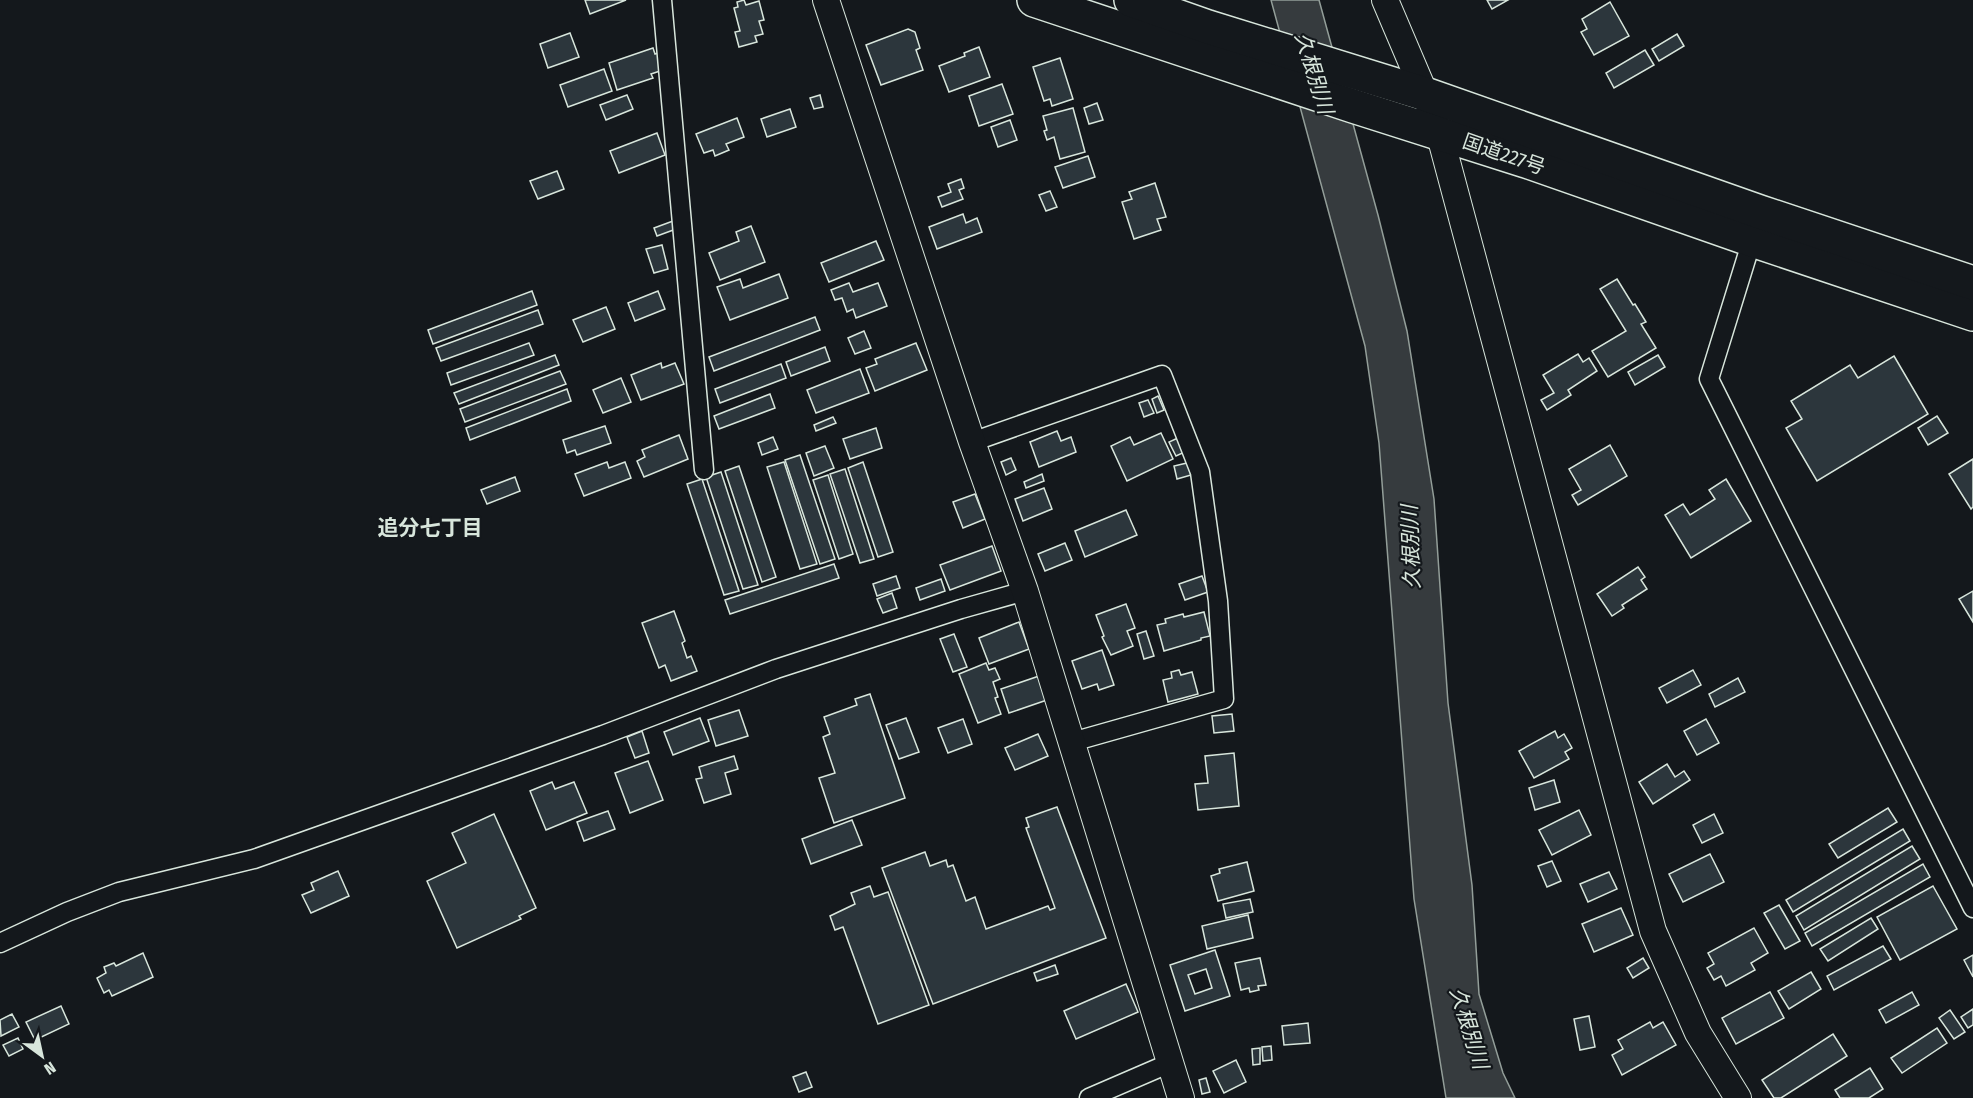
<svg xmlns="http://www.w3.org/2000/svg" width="1973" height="1098" viewBox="0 0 1973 1098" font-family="'Fira Sans Condensed','Noto Sans JP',sans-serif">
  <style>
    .water { fill: #363b3e; stroke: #939e99; stroke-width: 1.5 }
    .building { fill: #2c363c; stroke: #d8e6dc; stroke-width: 1.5; fill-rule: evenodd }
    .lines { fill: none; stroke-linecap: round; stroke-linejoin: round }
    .street-casing { stroke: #d8e6dc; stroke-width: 21 }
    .secondary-casing { stroke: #d8e6dc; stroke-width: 28 }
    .highway-casing { stroke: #d8e6dc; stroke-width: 36 }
    .street { stroke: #14181c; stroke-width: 18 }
    .secondary { stroke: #14181c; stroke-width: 26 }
    .highway { stroke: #14181c; stroke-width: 33 }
    .labels { text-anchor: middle; stroke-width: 4.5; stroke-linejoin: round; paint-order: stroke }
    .street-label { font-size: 20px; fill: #d8e6dc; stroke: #14181c }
    .water-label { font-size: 21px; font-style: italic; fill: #d8e6dc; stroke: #14181c }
    .neighbourhood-label { font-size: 21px; font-weight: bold; fill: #d8e6dc; stroke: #14181c }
  </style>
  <rect width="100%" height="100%" fill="#14181c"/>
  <path class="water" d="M1271 0H1319L1378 215 1407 331 1434 499 1448 703 1472 885 1479 994 1503 1073 1515 1098H1446L1414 899 1379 443 1365 346Z"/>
  <g class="building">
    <path d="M585 0H626L590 14Z"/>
    <path d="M744 0 746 5 759 1 764 20 759 21 763 34 755 36 757 42 739 47 735 32 740 31 734 8 738 7 737 2Z"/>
    <path d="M1487 0H1508L1492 9Z"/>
    <path d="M1610 2 1629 36 1594 55 1581 32 1587 29 1582 19Z"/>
    <path d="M908 29 915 32 920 48 916 50 923 70 881 85 866 45Z"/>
    <path d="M570 33 579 57 548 68 540 44Z"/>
    <path d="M1677 34 1684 46 1659 61 1652 49Z"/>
    <path d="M979 47 990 77 949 92 939 66 965 56 964 53Z"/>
    <path d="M653 48 655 54 658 53 663 70 651 74 653 78 617 90 609 63Z"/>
    <path d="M1645 50 1654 65 1614 88 1606 73Z"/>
    <path d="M1060 58 1073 99 1052 106 1050 99 1044 101 1033 67Z"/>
    <path d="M604 69 612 91 568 107 560 85Z"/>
    <path d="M1002 84 1013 114 979 126 969 96Z"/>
    <path d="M627 95 633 109 606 120 600 105Z"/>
    <path d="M820 95 823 107 814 109 810 98Z"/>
    <path d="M1097 103 1103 120 1089 124 1084 108Z"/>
    <path d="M1073 108 1085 152 1060 159 1054 137 1047 140 1044 131 1047 130 1043 116Z"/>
    <path d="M790 109 796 127 767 137 761 119Z"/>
    <path d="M737 118 744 137 726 144 729 150 715 156 713 150 704 153 696 134Z"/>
    <path d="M1010 120 1017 140 998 147 991 127Z"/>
    <path d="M657 133 665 155 619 173 610 151Z"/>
    <path d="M1088 156 1095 177 1063 188 1055 167Z"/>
    <path d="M557 171 564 189 538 199 530 181Z"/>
    <path d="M961 179 964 188 959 190 963 199 942 207 938 197 951 192 948 184Z"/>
    <path d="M1155 183 1166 217 1157 219 1161 230 1134 239 1122 202 1132 199 1129 192Z"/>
    <path d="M1050 191 1057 207 1046 211 1039 195Z"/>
    <path d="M963 214 966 223 977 218 982 232 937 249 929 227Z"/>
    <path d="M673 221 676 229 657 236 654 228Z"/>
    <path d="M751 226 765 262 720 280 709 253 739 241 736 232Z"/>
    <path d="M876 241 884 260 829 282 821 263Z"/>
    <path d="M662 245 668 269 654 273 646 249Z"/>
    <path d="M779 274 788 298 730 320 717 287 740 279 743 288Z"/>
    <path d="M1617 279 1633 305 1635 304 1646 322 1641 324 1656 348 1608 377 1592 351 1626 331 1600 289Z"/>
    <path d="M849 283 853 292 878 283 887 306 856 318 853 309 847 312 842 298 835 300 831 290Z"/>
    <path d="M532 291 537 305 433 344 428 330Z"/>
    <path d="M658 291 665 309 635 321 628 303Z"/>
    <path d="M606 307 615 329 583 342 573 320Z"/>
    <path d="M538 310 543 324 441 361 436 348Z"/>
    <path d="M815 317 820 330 714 371 709 357Z"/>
    <path d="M864 331 871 348 855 354 848 338Z"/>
    <path d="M529 343 534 355 451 385 447 373Z"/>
    <path d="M916 343 927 370 875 391 866 368 877 364 875 359Z"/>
    <path d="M825 347 830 361 791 376 786 362Z"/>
    <path d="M1578 354 1583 362 1589 358 1597 371 1568 390 1571 395 1547 410 1541 400 1554 393 1543 375Z"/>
    <path d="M555 355 559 365 459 404 454 393Z"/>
    <path d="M1658 355 1665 367 1635 385 1628 372Z"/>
    <path d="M1894 356 1928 414 1817 481 1786 428 1802 419 1791 401 1850 365 1858 378Z"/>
    <path d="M661 363 662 368 675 363 684 384 641 400 631 375Z"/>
    <path d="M781 364 786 378 720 403 715 389Z"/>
    <path d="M860 369 869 393 816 413 807 390Z"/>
    <path d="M560 371 566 384 465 422 460 409Z"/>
    <path d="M621 378 631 402 603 413 593 390Z"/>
    <path d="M567 389 571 401 470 440 466 428Z"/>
    <path d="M770 394 775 408 719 429 714 416Z"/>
    <path d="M1158 396 1164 410 1157 413 1152 399Z"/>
    <path d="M1148 400 1154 413 1144 417 1139 403Z"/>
    <path d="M1937 416 1948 433 1928 445 1918 428Z"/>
    <path d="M833 417 836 423 816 431 814 425Z"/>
    <path d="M605 426 611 443 577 455 575 450 567 453 563 440Z"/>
    <path d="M876 428 882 448 850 459 843 439Z"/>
    <path d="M1057 431 1061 441 1071 437 1076 452 1039 467 1030 442Z"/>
    <path d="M1161 433 1173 459 1127 481 1111 446 1130 437 1134 445Z"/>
    <path d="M679 435 688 459 644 477 637 461 645 457 642 450Z"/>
    <path d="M773 437 778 449 762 455 758 443Z"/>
    <path d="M1180 437 1187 451 1176 456 1169 442Z"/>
    <path d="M1610 445 1627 476 1578 505 1572 495 1581 490 1569 469Z"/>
    <path d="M825 446 834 468 814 476 806 453Z"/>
    <path d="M800 455 835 559 820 564 785 460Z"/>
    <path d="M1011 458 1016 470 1006 475 1001 462Z"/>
    <path d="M1973 459V507L1971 509 1949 474Z"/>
    <path d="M607 462 609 468 625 462 631 478 584 496 575 474Z"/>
    <path d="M784 462 817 564 800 569 767 467Z"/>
    <path d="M863 462 893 552 878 557 848 468Z"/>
    <path d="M1187 463 1191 475 1177 479 1174 466Z"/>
    <path d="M739 466 776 577 762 582 725 471Z"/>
    <path d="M845 469 874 559 860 563 830 474Z"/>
    <path d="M721 472 758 585 743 589 706 477Z"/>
    <path d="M1042 474 1044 481 1026 488 1024 482Z"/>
    <path d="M828 475 853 554 839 559 813 480Z"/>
    <path d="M515 477 520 491 487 504 481 490Z"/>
    <path d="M702 479 739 591 724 595 687 484Z"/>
    <path d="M1726 479 1751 521 1691 558 1665 515 1683 504 1690 515 1715 499 1709 490Z"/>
    <path d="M1044 488 1052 509 1023 521 1015 499Z"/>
    <path d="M975 494 985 519 963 528 953 502Z"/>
    <path d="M1126 510 1137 535 1085 557 1075 531Z"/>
    <path d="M1065 543 1072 560 1045 571 1038 554Z"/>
    <path d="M992 546 1001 571 950 590 940 565Z"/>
    <path d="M834 564 839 578 730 614 725 600Z"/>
    <path d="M1638 567 1645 577 1641 580 1647 589 1622 605 1624 608 1612 616 1597 594Z"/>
    <path d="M896 576 900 588 877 596 873 584Z"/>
    <path d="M1202 576 1208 592 1185 600 1179 584Z"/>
    <path d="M941 579 945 591 920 600 916 588Z"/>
    <path d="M1973 591V622L1959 599Z"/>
    <path d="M892 593 897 608 883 613 877 599Z"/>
    <path d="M1126 604 1135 628 1127 631 1133 646 1111 655 1102 637 1104 636 1096 615Z"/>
    <path d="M674 611 685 641 682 643 687 658 691 656 697 671 671 681 665 665 659 668 642 623Z"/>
    <path d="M1204 612 1210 636 1201 638V640L1164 651 1157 625 1166 623 1165 619 1183 614 1184 617Z"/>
    <path d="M1019 622 1029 649 989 664 979 638Z"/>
    <path d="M1146 631 1154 656 1144 659 1137 634Z"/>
    <path d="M954 634 967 667 953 672 940 639Z"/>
    <path d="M1102 650 1114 685 1099 690 1097 684 1082 689 1072 661Z"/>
    <path d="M986 663 989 670 995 668 1000 679 993 682 998 697 995 698 1001 714 978 723 959 674Z"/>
    <path d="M1179 670 1181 675 1192 672 1198 694 1168 702 1163 680 1172 678 1171 672Z"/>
    <path d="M1693 670 1701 685 1667 703 1659 688Z"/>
    <path d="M1039 676 1047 700 1009 713 1001 689Z"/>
    <path d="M1738 678 1745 692 1715 707 1709 694Z"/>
    <path d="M870 694 905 798 834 823 819 778 835 773 823 737 830 734 824 717 857 705 855 699Z"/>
    <path d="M739 710 748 736 716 746 708 720Z"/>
    <path d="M1232 714 1234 731 1214 733 1212 716Z"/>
    <path d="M700 718 709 741 673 755 664 732Z"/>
    <path d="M906 718 919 752 899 759 886 725Z"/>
    <path d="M963 719 972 744 948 753 938 728Z"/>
    <path d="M1706 719 1719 743 1697 755 1684 731Z"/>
    <path d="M642 731 649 753 635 758 627 737Z"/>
    <path d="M1555 731 1558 738 1564 734 1572 748 1565 752 1569 759 1534 778 1519 751Z"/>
    <path d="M1038 734 1048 756 1015 770 1005 748Z"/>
    <path d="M1234 753 1239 806 1198 810 1195 784 1208 783 1205 756Z"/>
    <path d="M734 756 738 769 725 773 731 794 704 803 696 779 702 778 699 767Z"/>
    <path d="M648 761 663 800 630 813 615 773Z"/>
    <path d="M1667 764 1675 777 1684 771 1690 780 1653 804 1639 782Z"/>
    <path d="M1554 780 1560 802 1535 810 1529 788Z"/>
    <path d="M552 782 555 789 574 782 587 813 546 830 530 791Z"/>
    <path d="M1057 807 1106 938 933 1004 882 868 925 852 930 866 946 860 948 867 953 865 966 901 975 897 986 929 1048 906 1050 910 1055 908 1026 828 1029 827 1026 818Z"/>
    <path d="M1888 808 1897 822 1838 858 1829 844Z"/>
    <path d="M1579 810 1591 835 1552 855 1539 830Z"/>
    <path d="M608 811 615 829 584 841 577 822Z"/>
    <path d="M494 814 536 908 519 916 521 919 457 948 427 881 466 863 452 833Z"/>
    <path d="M1714 814 1723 833 1702 843 1693 825Z"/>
    <path d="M852 820 862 845 811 864 802 839Z"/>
    <path d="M1903 829 1910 841 1793 912 1786 900Z"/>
    <path d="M1912 846 1920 859 1804 930 1796 916Z"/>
    <path d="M1710 854 1724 882 1683 902 1669 874Z"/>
    <path d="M1552 861 1561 881 1547 887 1538 866Z"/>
    <path d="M1247 862 1254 891 1218 901 1211 876 1220 873 1219 869Z"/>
    <path d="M1923 864 1930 877 1812 946 1805 933Z"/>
    <path d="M338 871 349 896 311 913 302 895 314 890 311 883Z"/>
    <path d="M1609 872 1617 889 1588 902 1580 884Z"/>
    <path d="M870 886 874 897 888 892 929 1005 878 1024 843 927 835 930 830 916 855 904 851 893Z"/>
    <path d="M1933 886 1957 929 1900 960 1877 917Z"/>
    <path d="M1250 899 1253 912 1226 918 1223 904Z"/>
    <path d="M1779 905 1800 941 1785 949 1764 913Z"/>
    <path d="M1621 908 1633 935 1594 952 1582 924Z"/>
    <path d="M1248 915 1253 938 1207 949 1202 926Z"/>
    <path d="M1871 918 1878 929 1828 961 1820 949Z"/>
    <path d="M1754 928 1768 953 1751 963 1755 970 1726 986 1721 976 1714 980 1707 968 1714 964 1708 953Z"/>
    <path d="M1883 946 1891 959 1834 990 1827 976Z"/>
    <path d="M1215 950 1230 996 1185 1011 1170 965ZM1206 969 1212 988 1195 994 1188 975Z"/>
    <path d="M143 953 153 977 112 996 109 990 104 993 97 978 106 973 104 967 114 963 116 966Z"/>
    <path d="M1973 955V977L1964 960Z"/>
    <path d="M1260 958 1266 985 1258 986 1259 990 1250 992 1249 988 1241 990 1235 963Z"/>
    <path d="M1643 958 1649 968 1633 978 1627 968Z"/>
    <path d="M1055 965 1058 974 1037 981 1034 973Z"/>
    <path d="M1811 972 1821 989 1789 1009 1778 991Z"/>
    <path d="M1126 984 1138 1012 1076 1039 1064 1011Z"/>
    <path d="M1770 992 1784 1018 1736 1044 1722 1018Z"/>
    <path d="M1912 992 1919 1005 1886 1023 1879 1010Z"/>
    <path d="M61 1006 69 1024 35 1040 26 1022Z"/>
    <path d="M1973 1009V1025L1968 1028 1961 1017Z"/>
    <path d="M1950 1010 1965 1032 1954 1039 1939 1018Z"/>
    <path d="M12 1014 19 1027 1 1036 0 1020Z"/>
    <path d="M1589 1016 1595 1047 1580 1050 1574 1019Z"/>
    <path d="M1650 1022 1653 1028 1663 1022 1676 1045 1622 1075 1612 1055 1623 1049 1618 1040Z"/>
    <path d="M1308 1023 1310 1043 1284 1045 1282 1026Z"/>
    <path d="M1937 1028 1947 1043 1902 1073 1891 1058Z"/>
    <path d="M1833 1034 1847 1056 1781 1098H1774L1762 1080Z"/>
    <path d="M18 1038 23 1049 9 1056 3 1045Z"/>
    <path d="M1271 1046 1272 1060 1263 1061 1262 1047Z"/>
    <path d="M1260 1048V1064L1253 1065 1252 1049Z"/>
    <path d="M1236 1060 1246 1082 1224 1093 1213 1071Z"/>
    <path d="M1870 1068 1883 1089 1869 1098H1840L1835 1090Z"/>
    <path d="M806 1072 812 1087 799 1092 793 1077Z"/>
    <path d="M1206 1078 1210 1092 1202 1094 1199 1080Z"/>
  </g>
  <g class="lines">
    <g class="street-casing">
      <g id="street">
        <path d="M662 0 704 470"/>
        <path d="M1752 240 1709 379 1973 908"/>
        <path d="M972 442 1162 375 1200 472 1218 601 1224 699 1072 742"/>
        <path d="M0 943 67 912 119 892 254 859 603 735 776 669 961 609 1025 591"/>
        <path d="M1089 1098 1170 1063"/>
      </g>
    </g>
    <g class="secondary-casing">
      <g id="secondary">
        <path d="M826 0 972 442 1025 591 1181 1098"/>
        <path d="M1385 0 1425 94 1439 132 1653 931 1698 1033 1738 1098"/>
      </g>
    </g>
    <g class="highway-casing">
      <g id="highway">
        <path d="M1034 0 1353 106 1526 161 1752 240 1973 314"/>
        <path d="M1131 0 1208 27 1425 94 1760 212 1973 283"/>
      </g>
    </g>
    <use href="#street" class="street"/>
    <use href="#secondary" class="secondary"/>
    <use href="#highway" class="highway"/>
  </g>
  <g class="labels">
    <g class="street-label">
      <text transform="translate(1504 154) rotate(19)" y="7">国道227号</text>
    </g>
    <g class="water-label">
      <text transform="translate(1314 73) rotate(73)" y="7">久根別川</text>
      <text transform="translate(1411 547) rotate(-92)" y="7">久根別川</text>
      <text transform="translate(1469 1028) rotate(73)" y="7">久根別川</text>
    </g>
    <g class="neighbourhood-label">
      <text x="430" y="535">追分七丁目</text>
    </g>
  </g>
  <g transform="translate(42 1056) rotate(147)" stroke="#14181c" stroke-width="4.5" paint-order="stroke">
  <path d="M0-4.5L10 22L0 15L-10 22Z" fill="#d8e6dc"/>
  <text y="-9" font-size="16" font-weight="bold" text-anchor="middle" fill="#d8e6dc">N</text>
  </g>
</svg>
